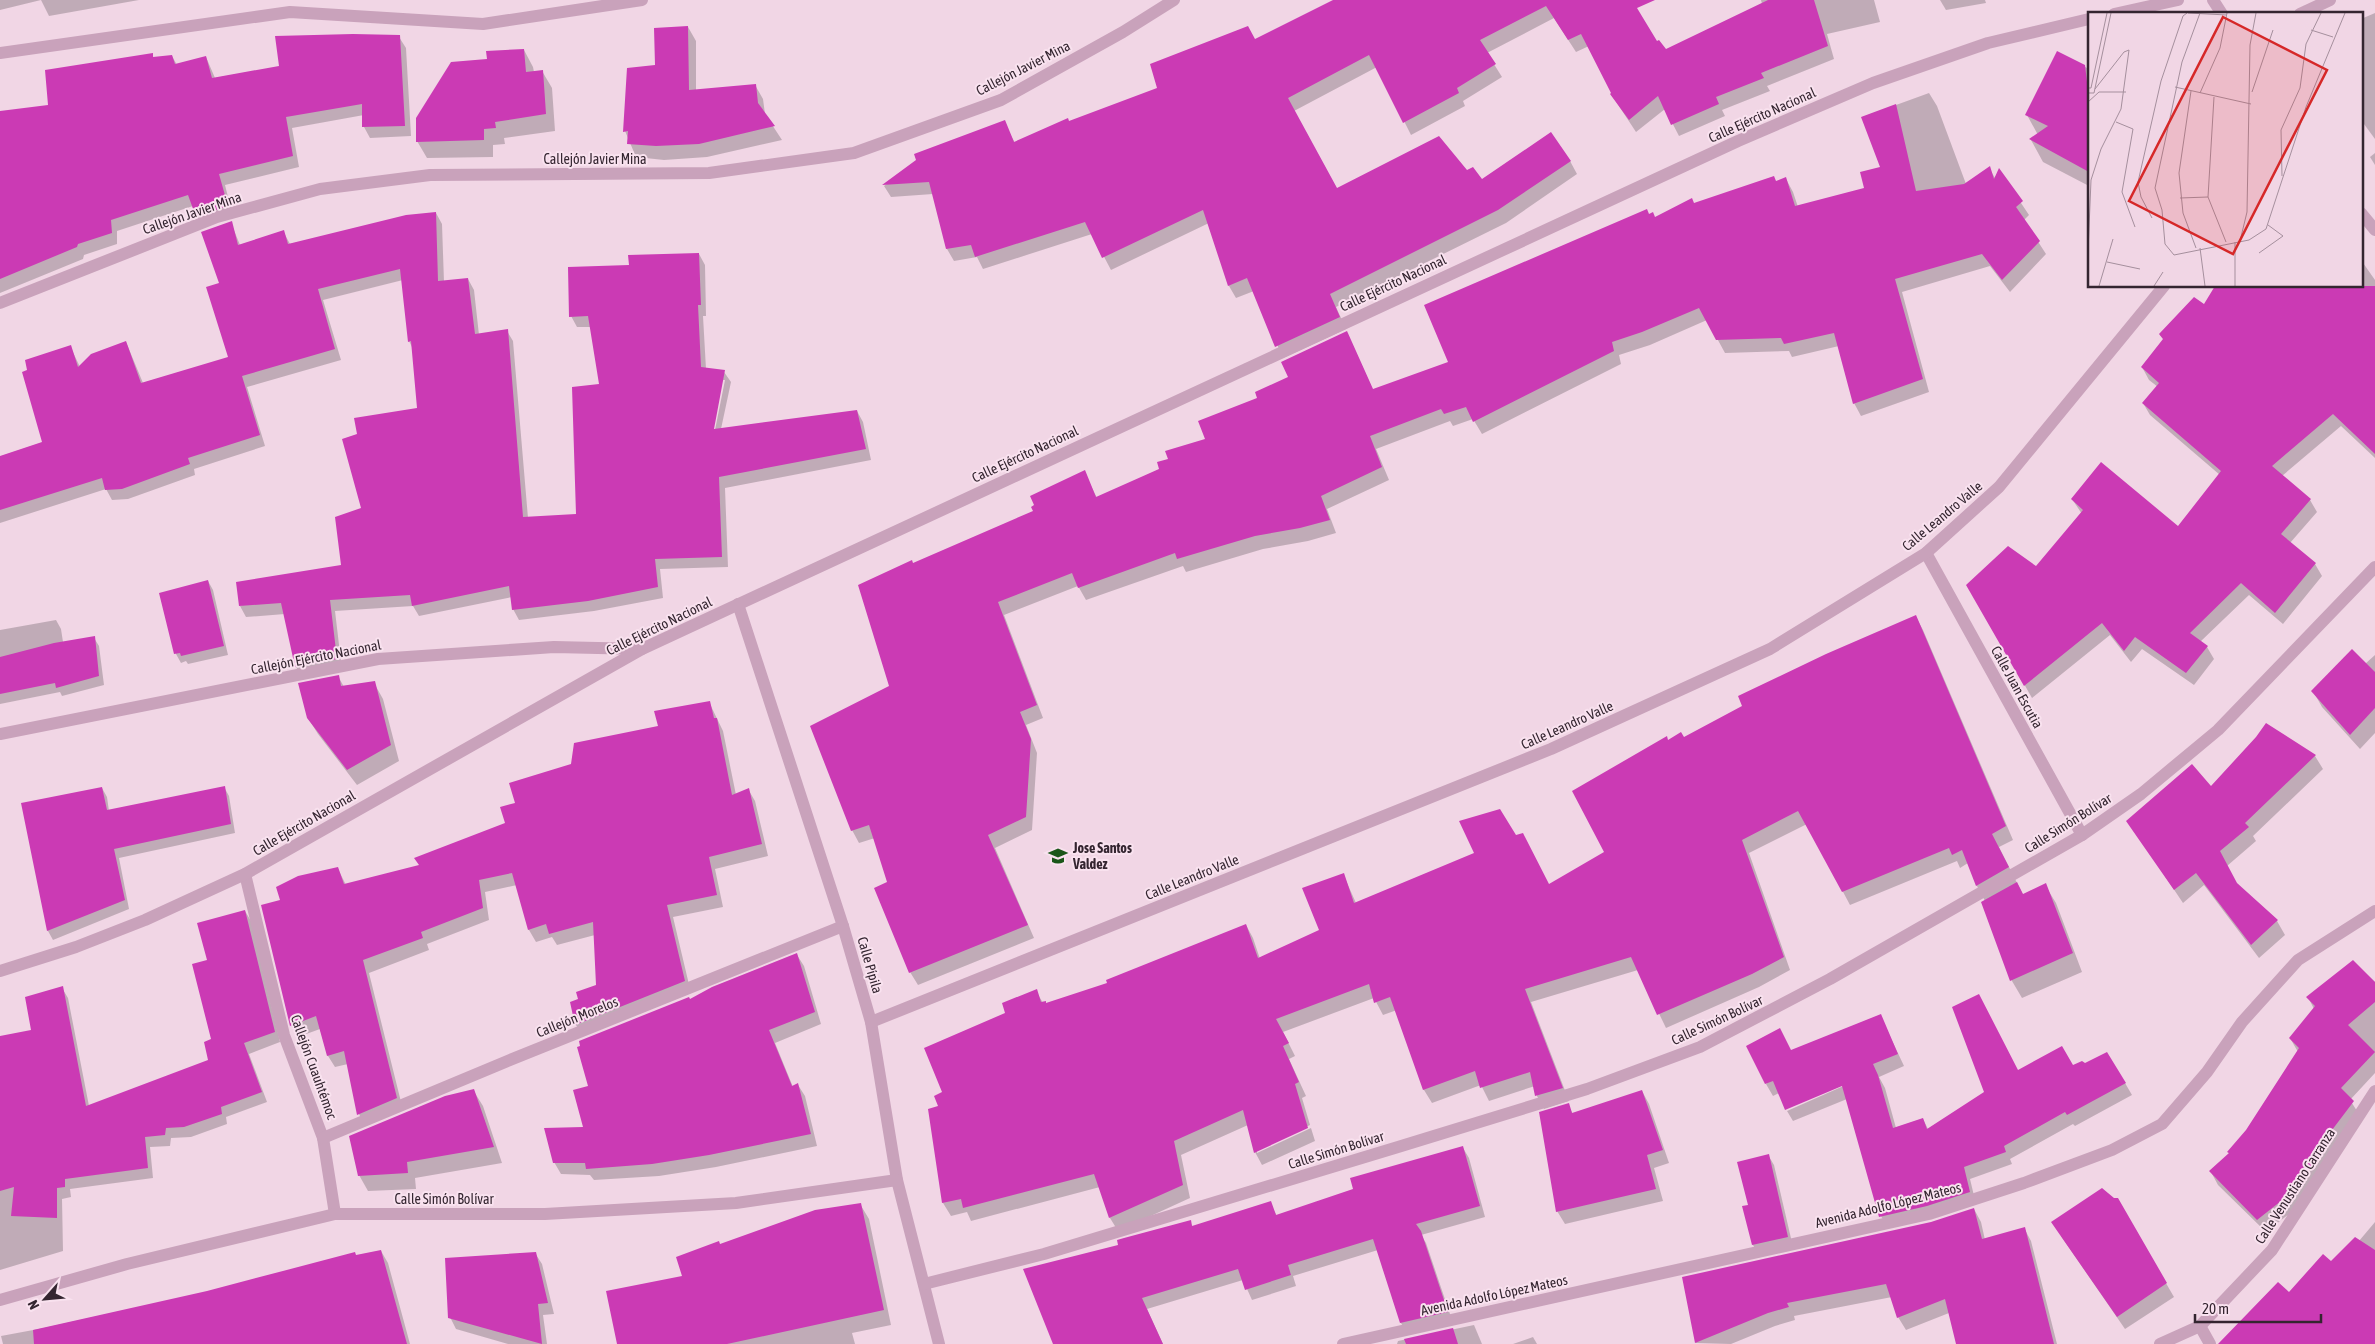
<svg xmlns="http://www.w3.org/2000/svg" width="2375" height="1344" viewBox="0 0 2375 1344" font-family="'Asap Condensed',sans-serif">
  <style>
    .shadow { fill: #0003; fill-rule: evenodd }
    .building { fill: #cb3ab4 }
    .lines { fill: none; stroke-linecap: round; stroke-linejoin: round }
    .lane { stroke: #c9a2bb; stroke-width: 12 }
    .street { stroke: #c9a2bb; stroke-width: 12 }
    .labels { text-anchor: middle; stroke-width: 4; stroke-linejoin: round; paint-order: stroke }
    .street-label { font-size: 14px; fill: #342530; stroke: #f9e2ef }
    .poi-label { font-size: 14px; font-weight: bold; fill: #342530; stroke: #f9e2ef; text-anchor: start }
    .inset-road { fill: none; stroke: #a58f9d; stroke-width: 1 }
    .view { fill: #d62828; fill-opacity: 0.15; stroke: #d62828; stroke-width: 2.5 }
    .inset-edge { fill: none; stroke: #342530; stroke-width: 2.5 }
  </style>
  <rect width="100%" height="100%" fill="#f1d6e5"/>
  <g class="shadow">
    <path d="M0 0H139L49 16 41 0 0 10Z"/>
    <path d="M1336 0H1631L1656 43 1665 51 1762 4 1761 0H1874L1880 22 1827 34 1834 59 1767 86 1770 91 1722 110 1725 116 1679 136 1665 109 1636 132 1611 94 1613 93 1589 46 1576 52 1554 18 1487 53 1502 77 1463 101 1465 106 1411 135 1377 67 1294 111 1337 189 1467 172 1482 181 1570 161 1577 174 1506 223 1336 307 1346 329 1283 358 1254 291 1236 298 1229 286 1209 223 1111 270 1092 234 983 269 977 257 954 261 947 249 933 194 891 197 884 186 918 161 1004 122 1015 143 1158 89Z"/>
    <path d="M1940 0H1985L1986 3 1946 10Z"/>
    <path d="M2375 13V139L2361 120V19Z"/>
    <path d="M688 27 696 41V91L755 85 763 99 765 114 782 140 707 157 664 160 636 157 625 131Z"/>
    <path d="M399 37 406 48 411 136 370 138 364 127V115L292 128 299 167 225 185 233 217 203 227 193 206 117 231V244L84 255 83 259 0 293V112L50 106 152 55 154 58 172 56 177 65 206 57 215 78 280 67Z"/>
    <path d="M524 50 533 67 534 72 542 71 552 88 555 131 504 138 505 144 493 145V157L427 158 417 141 488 60Z"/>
    <path d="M2058 53 2089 69V186L2043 162 2031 140 2038 135 2027 115Z"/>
    <path d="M1929 93 1937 106 1966 184 1989 168 1995 178 1999 170 2029 215 2024 220 2046 254 2010 292 1990 266 1902 292 1929 392 1861 416 1854 403 1839 346 1792 357 1789 351 1725 353 1707 320 1650 345 1619 355 1621 364 1482 434 1473 419 1453 426 1450 421 1376 449 1389 480 1327 509 1336 533 1308 541 1263 549 1186 572 1183 566 1086 600 1078 586 1004 615 1043 718 1026 725 1037 753 1032 830 995 848 1034 938 918 985 910 972 889 883 875 838 859 843 852 830 891 687 913 565 1035 511 1084 472 1097 498 1160 469 1169 459 1206 439 1258 399 1353 346 1373 390 1449 363 1649 215 1655 218 1786 179 1793 192 1798 207 1866 189 1881 168 1863 117Z"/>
    <path d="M2375 153V165L2370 157Z"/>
    <path d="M436 213 442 224 444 282 468 279 474 290 479 335 507 331 513 341 528 518 578 515 600 385 591 327H577L571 316 630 266 699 254 705 265 706 316H703L706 369 724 372 731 382 721 429 857 411 863 422 871 460 725 488 728 567 660 569 663 598 594 611 519 620 513 609 512 597 419 616 413 606 335 611 342 670 302 678 296 667 285 614 246 617 240 606 343 566 363 509 419 409 413 349 409 341 403 280 323 300 341 360 247 387 265 446 194 469 195 475 128 499 112 500 106 489 0 523V457L43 443 70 346 80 367 126 342 143 383 229 358 220 284 231 223 240 245 283 231 290 244ZM722 380H725L714 435H711Z"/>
    <path d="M2361 260 2375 280V458L2341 426 2282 476 2310 500 2317 512 2290 543 2315 564 2322 576 2283 624 2249 595 2200 642 2207 647 2214 659 2194 685 2142 649 2131 662 2110 635 2032 698 1968 585 2037 568 2082 514 2072 499 2179 527 2220 475 2150 415 2143 403 2158 387 2149 380 2142 367 2164 340 2160 335 2204 305 2361 286Z"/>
    <path d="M208 581 213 590 228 655 188 664 186 661 181 663 176 654 160 594Z"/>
    <path d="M1916 617 1923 630 2013 840 1999 847 2023 895 2045 885 2056 903 2082 972 2022 998 2012 981 1983 902 1985 901 1977 886 1968 863 1960 868 1957 861 1850 905 1807 824 1749 853 1790 970 1759 987 1666 1028 1638 970 1531 1002 1569 1101 1544 1109 1537 1096 1535 1086 1489 1101 1481 1085 1432 1103 1424 1090 1397 1010 1383 1015 1374 998 1283 1032 1295 1056 1289 1059 1306 1096 1302 1098 1310 1125 1257 1150V1153L1311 1128 1315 1141 1262 1165 1255 1152 1248 1125 1181 1155 1190 1198 1118 1231 1110 1218 1100 1187 971 1221 967 1212 951 1216 943 1203 930 1110 940 1107 943 1093 1007 1014 1036 991 1043 1003 1046 1004 1109 984 1246 925 1253 938 1260 959 1321 931 1343 874 1356 903 1549 885 1606 852 1668 741 1684 739Z"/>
    <path d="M56 620 61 629 63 642 94 638 99 646 104 685 62 696 60 692 0 704V630Z"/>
    <path d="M2375 655V733L2360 749 2322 707 2313 691 2365 664Z"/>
    <path d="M338 676 344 687 374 683 383 699 399 761 357 785 318 734 308 718Z"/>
    <path d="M709 702 723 731 736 795 748 789 755 801 768 856 715 869 723 907 673 917 691 993 583 1036 576 1025 571 1003 580 999 597 986 595 935 557 945 552 937 536 942 529 930 517 885 485 892 489 920 427 944 429 950 369 973 403 1110 365 1126 359 1114 348 1064 335 1067 328 1056 320 1029 298 1037 291 1025 282 901 338 869 346 885 420 866 507 824 516 803 572 765 660 727Z"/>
    <path d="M2266 724 2315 756 2323 769 2253 836 2256 841 2227 866 2237 886 2277 921 2285 935 2259 958 2204 885 2183 903 2128 821 2211 787 2257 738Z"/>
    <path d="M224 787 229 796 235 833 119 858 129 909 53 940 48 931 23 804 102 788 107 797 109 811Z"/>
    <path d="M245 911 251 921 280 1042 249 1054 267 1102 226 1117 227 1124 191 1137 171 1138 170 1146 150 1147 153 1178 70 1189 71 1197 62 1199 63 1251 0 1270V1041L32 1031 62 988 68 998 89 1106 210 1061 212 1040 208 960Z"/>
    <path d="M797 955 804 966 821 1024 775 1043 793 1087 798 1085 805 1096 817 1146 716 1167 659 1176 594 1180 590 1175 561 1174 554 1162 585 1129 589 1087 690 1000Z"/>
    <path d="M2353 962 2375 982V1073L2350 1100 2357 1111 2307 1200 2266 1232 2218 1185 2211 1172 2229 1154 2228 1152 2247 1131 2298 1052 2290 1038 2314 1009 2308 997Z"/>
    <path d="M1880 1015 1904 1066 1879 1077 1885 1088 1896 1128 1923 1119 1928 1129 2018 1072 2073 1066 2125 1083 2132 1095 2075 1126 2073 1124 2010 1159 2012 1164 1970 1179 1976 1204 1888 1228 1881 1216 1847 1099 1793 1121 1787 1111 1848 1084 1779 1093 1773 1096 1766 1084 1791 1051Z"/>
    <path d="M473 1090 483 1106 502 1163 415 1178 416 1189 368 1191 359 1175Z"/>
    <path d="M1642 1091 1649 1104 1669 1163 1654 1168 1663 1201 1565 1224 1557 1211 1568 1105 1573 1114Z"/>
    <path d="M1463 1148 1469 1158 1485 1217 1421 1235 1426 1243 1453 1323 1407 1333 1401 1323 1378 1250 1293 1276 1296 1286 1252 1300 1243 1280 1147 1309 1163 1344H1053L1120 1246 1190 1222 1193 1227 1270 1203 1277 1216 1354 1190Z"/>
    <path d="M1768 1155 1774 1165 1793 1247 1759 1255 1753 1245 1749 1206Z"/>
    <path d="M2114 1199H2117L2174 1297 2125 1329 2061 1236Z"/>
    <path d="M860 1204 869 1219 891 1325 852 1333 855 1344H618L684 1277 720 1246Z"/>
    <path d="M1974 1209 1981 1222 1985 1240 2024 1228 2031 1241 2057 1344H1957L1949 1313 1906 1330 1898 1317 1892 1297 1794 1316 1795 1320 1775 1326 1731 1344 1696 1343 1683 1278 1931 1223Z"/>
    <path d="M2375 1222V1344H2237L2289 1294 2359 1241Z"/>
    <path d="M381 1251 388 1263 410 1344H3L1 1336 44 1328 208 1292Z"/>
    <path d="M535 1253 542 1264 554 1314 543 1315 547 1344H508L456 1329 450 1317Z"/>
    <path d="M1474 1325 1482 1344H1397L1398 1341Z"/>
    <path d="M1533 1337 1537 1344H1513Z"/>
  </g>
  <g class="building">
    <path d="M1333 0H1655L1637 8 1657 41 1659 40 1666 49 1768 0H1814L1828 46 1761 73 1764 78 1716 97 1719 104 1671 125 1658 96 1629 120 1610 94 1611 93 1581 34 1568 40 1546 6 1480 40 1496 64 1457 88 1459 93 1403 123 1369 55 1288 98 1337 188 1439 136 1467 170 1473 167 1482 179 1551 132 1571 161 1498 210 1330 294 1340 317 1275 347 1247 278 1228 286 1203 210 1102 258 1085 222 975 257 971 245 946 249 929 182 882 185 916 160 914 154 1005 120 1014 142 1068 118 1069 121 1157 88 1150 64 1248 26 1255 39Z"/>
    <path d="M688 26 689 90 756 84 758 103 775 126 699 144 656 146 627 144 628 131 623 132 627 68 655 65 654 28Z"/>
    <path d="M353 34 400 35 405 126 362 127V104L286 117 293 156 219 174 228 206 196 217 188 195 111 220 112 233 78 244 77 247 0 279V111L48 105 45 70 153 53V57L172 55 175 64 206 56 212 78 279 66 275 36Z"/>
    <path d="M524 49 526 72 543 70 546 114 495 122 496 128 484 129V140L416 142V118L451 62 487 59 486 51Z"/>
    <path d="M2057 51 2085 65 2089 99V172L2029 139 2048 126 2025 115Z"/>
    <path d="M1896 104 1916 191 1964 184 1990 166 1994 179 1999 168 2023 201 2016 207 2040 241 2002 280 1982 254 1895 279 1923 379 1853 404 1834 333 1784 344 1781 338 1716 340 1699 308 1642 332 1612 342 1614 351 1473 422 1466 407 1444 414 1441 409 1370 436 1382 467 1321 496 1330 520 1300 528 1255 536 1177 559 1175 553 1078 588 1072 573 998 602 1037 705 1020 712 1031 739 1026 817 988 835 1028 925 909 973 874 888 887 882 869 825 851 831 810 726 889 686 858 585 912 560 913 563 1033 511 1031 507 1034 505 1030 496 1085 470 1096 497 1159 469 1157 462 1168 459 1165 451 1205 439 1198 421 1257 398 1255 392 1288 377 1281 362 1347 331 1373 389 1448 362 1424 305 1647 209 1649 214 1653 212 1655 217 1692 198 1694 203 1774 176 1776 181 1786 177 1795 206 1864 188 1860 172 1880 167 1861 117Z"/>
    <path d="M436 212 438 281 468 278 475 334 508 329 523 517 576 514 572 387 599 384 588 316 569 317 568 267 629 265 628 255 699 253 701 305H698L701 367 725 370 714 429 857 410 866 449 719 477 722 557 655 559 658 587 588 601 512 610 509 586 412 606 410 595 330 600 337 659 295 667 281 603 239 606 236 582 341 565 335 517 361 508 342 439 357 434 354 418 417 408 411 341 408 342 400 269 318 289 335 349 242 376 260 435 188 458 190 464 122 489 105 490 102 478 0 510V456L42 442 22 372 27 370 25 360 71 345 78 367 91 354 126 341 141 383 228 357 206 287 219 283 201 232 232 221 238 245 284 230 288 244 406 215Z"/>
    <path d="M2215 286H2375V454L2333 414 2272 466 2311 499 2281 534 2316 563 2275 613 2241 583 2190 633 2208 646 2186 673 2135 637 2124 651 2102 623 2024 686 1966 585 2008 546 2036 566 2083 510 2071 499 2101 462 2178 526 2221 471 2142 403 2159 383 2141 367 2163 339 2159 334 2194 297 2204 304Z"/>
    <path d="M208 580 224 646 181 656 180 653 174 654 159 593Z"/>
    <path d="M1916 615 2006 826 1992 834 2009 867 1976 886 1962 850 1952 855 1949 848 1842 892 1798 811 1742 840 1784 957 1752 974 1657 1015 1631 957 1525 989 1563 1088 1535 1096 1530 1072 1480 1088 1475 1071 1423 1090 1390 997 1374 1003 1369 984 1276 1019 1289 1043 1283 1046 1299 1082 1295 1084 1308 1128 1254 1153 1243 1110 1174 1141 1183 1185 1109 1218 1094 1174 963 1208 961 1199 942 1203 928 1109 938 1106 934 1096 942 1092 924 1048 1005 1013 1002 1003 1037 989 1041 1002 1046 1001V1003L1107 983 1106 980 1246 924 1258 958 1319 930 1302 888 1344 873 1354 903 1474 853 1459 821 1500 809 1516 835 1523 833 1549 884 1604 852 1572 791 1667 736 1668 740 1681 732 1684 737 1742 706 1738 696 1826 654Z"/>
    <path d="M95 636 99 676 56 688 55 683 0 694V657L54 643Z"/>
    <path d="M2352 649 2375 672V708L2350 735 2311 691Z"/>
    <path d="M339 675 341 686 375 681 391 745 347 770 307 718 298 683Z"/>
    <path d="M710 701 714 718H717L732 795 749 788 762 844 709 857 717 895 667 905 685 981 575 1025 570 1002 578 999 576 992 596 985 593 922 549 934 546 924 528 930 512 873 479 880 483 908 421 932 423 938 363 960 397 1098 357 1115 344 1051 327 1056 316 1016 290 1026 261 905 280 900 276 887 298 876 338 867 344 884 419 865 414 858 505 823 500 807 515 803 509 783 571 764 574 743 658 726 654 711Z"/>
    <path d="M2266 723 2316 755 2245 823 2249 827 2220 851 2237 883 2278 920 2251 945 2196 873 2174 890 2126 821 2192 764 2211 786 2256 737Z"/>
    <path d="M225 786 231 824 114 849 125 900 47 931 21 803 102 787 107 810Z"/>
    <path d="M2017 882 2023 894 2046 883 2073 953 2010 981 1981 902Z"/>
    <path d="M245 910 275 1032 244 1043 262 1092 221 1107 222 1114 184 1127 166 1128 165 1135 145 1137 148 1168 65 1179V1187L57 1188V1218L11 1216 14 1187 0 1191V1036L31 1030 25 997 63 986 86 1106 208 1060 204 1042 211 1039 192 964 207 960 197 923Z"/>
    <path d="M797 953 815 1012 769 1030 792 1086 798 1083 811 1134 709 1155 652 1164 586 1169 585 1163H553L544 1128 583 1127 573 1090 588 1086 577 1047 580 1046 579 1041 689 997 690 999 712 987Z"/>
    <path d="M2353 960 2375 982V1002L2348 1025 2375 1052 2341 1088 2354 1101 2329 1134 2300 1186 2257 1220 2209 1171 2229 1153 2227 1152 2246 1130 2299 1048 2289 1038 2315 1006 2306 997Z"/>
    <path d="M1979 994 2018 1070 2062 1046 2073 1065 2082 1061 2085 1063 2107 1052 2126 1083 2067 1115 2065 1112 2004 1146 2006 1152 1964 1167 1970 1192 1927 1206 1879 1217 1842 1086 1785 1110 1773 1081 1765 1084 1746 1046 1780 1028 1791 1050 1881 1014 1898 1054 1873 1064 1878 1075 1893 1128 1923 1118 1927 1129 1984 1092 1952 1007Z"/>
    <path d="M474 1089 494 1147 407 1162 408 1173 358 1176 349 1136 445 1096Z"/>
    <path d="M1642 1090 1663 1150 1647 1155 1656 1189 1556 1212 1539 1112 1569 1103 1572 1113Z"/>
    <path d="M1463 1146 1480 1206 1416 1224 1421 1231 1448 1312 1400 1323 1373 1239 1288 1265 1291 1275 1245 1290 1238 1269 1142 1298 1163 1344H1053L1023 1269 1118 1245 1117 1240 1124 1238 1191 1220 1192 1226 1271 1201 1276 1215 1353 1189 1350 1178Z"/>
    <path d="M1769 1154 1788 1237 1752 1245 1742 1206 1748 1205 1737 1162Z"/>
    <path d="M2102 1188 2114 1198H2118L2167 1283 2117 1317 2051 1222Z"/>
    <path d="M861 1203 884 1310 727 1344H617L606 1291 682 1276 676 1257 719 1241 720 1244 815 1210Z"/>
    <path d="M1974 1208 1982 1239 2025 1227 2054 1344H1956L1945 1299 1897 1318 1886 1284 1787 1303 1789 1307 1768 1313 1695 1343 1682 1277 1931 1222Z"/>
    <path d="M2355 1237 2375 1250V1344H2218L2278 1282 2289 1292 2323 1254 2331 1261Z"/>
    <path d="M381 1250 407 1344H34L33 1330 207 1291 355 1252 356 1255Z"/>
    <path d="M536 1252 548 1303 538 1304 542 1344 448 1318 445 1258Z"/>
    <path d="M1453 1328 1458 1344H1406L1404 1339Z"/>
  </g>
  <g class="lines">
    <g class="lane">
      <path d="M245 874 284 1035 323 1138 335 1214"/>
      <path d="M323 1138 510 1060 843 926"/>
      <path d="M2200 1326 2210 1344"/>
    </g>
    <g class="street">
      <path d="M2213 0 2222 14"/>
      <path d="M2114 14 2178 0"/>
      <path d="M2300 14 2330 0"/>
      <path d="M0 53 290 12 483 24 642 0"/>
      <path d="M2361 213 2375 230"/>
      <path d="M0 303 217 217 320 189 430 175 709 173 854 153 1001 100 1123 32 1174 0"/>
      <path d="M1926 553 2082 835"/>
      <path d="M738 604 843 926 871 1022 897 1180 939 1344"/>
      <path d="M0 734 378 659 554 647 642 649"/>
      <path d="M0 971 76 947 145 920 245 874 642 649 1738 141 1873 83 1988 43 2089 19"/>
      <path d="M871 1022 1551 749 1770 649 1926 553 1999 487 2164 286"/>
      <path d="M924 1284 1044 1254 1398 1147 1587 1089 1700 1047 1830 979 2082 835 2141 794 2218 730 2375 567"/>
      <path d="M0 1300 127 1264 335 1214H545L736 1203 897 1180"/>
      <path d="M1343 1344 1929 1214 2024 1183 2112 1150 2162 1124 2207 1072 2242 1022 2298 960 2375 911"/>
      <path d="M2160 1344 2200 1326 2272 1250 2375 1091"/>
    </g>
  </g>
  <defs>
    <g id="school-bare" transform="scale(1.5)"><path d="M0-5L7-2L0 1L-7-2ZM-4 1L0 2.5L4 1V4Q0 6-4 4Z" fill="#1a5619" stroke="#f9e2ef" stroke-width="2.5" paint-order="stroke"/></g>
  </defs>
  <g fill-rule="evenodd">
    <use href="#school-bare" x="1058" y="856"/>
  </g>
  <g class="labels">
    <g class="street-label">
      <text transform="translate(1023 68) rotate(-27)" y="5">Callejón Javier Mina</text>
      <text transform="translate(1762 115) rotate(-24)" y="5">Calle Ejército Nacional</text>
      <text x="595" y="164">Callejón Javier Mina</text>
      <text transform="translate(192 213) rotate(-19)" y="5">Callejón Javier Mina</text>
      <text transform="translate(1393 283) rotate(-25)" y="5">Calle Ejército Nacional</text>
      <text transform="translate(1025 454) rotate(-25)" y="5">Calle Ejército Nacional</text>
      <text transform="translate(1942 516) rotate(-40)" y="5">Calle Leandro Valle</text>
      <text transform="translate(659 626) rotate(-26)" y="5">Calle Ejército Nacional</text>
      <text transform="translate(316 657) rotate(-11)" y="5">Callejón Ejército Nacional</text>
      <text transform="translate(2017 687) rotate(61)" y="5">Calle Juan Escutia</text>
      <text transform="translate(1567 725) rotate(-24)" y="5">Calle Leandro Valle</text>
      <text transform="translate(304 823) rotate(-30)" y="5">Calle Ejército Nacional</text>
      <text transform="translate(2068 823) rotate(-32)" y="5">Calle Simón Bolívar</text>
      <text transform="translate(1192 877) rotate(-22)" y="5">Calle Leandro Valle</text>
      <text transform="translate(870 965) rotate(74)" y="5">Calle Pípila</text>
      <text transform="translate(577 1017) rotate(-22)" y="5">Callejón Morelos</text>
      <text transform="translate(1717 1020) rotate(-25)" y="5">Calle Simón Bolívar</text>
      <text transform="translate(314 1067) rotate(70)" y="5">Callejón Cuauhtémoc</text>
      <text transform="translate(1336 1150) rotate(-17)" y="5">Calle Simón Bolívar</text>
      <text transform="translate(2295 1186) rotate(-57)" y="5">Calle Venustiano Carranza</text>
      <text x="444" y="1204">Calle Simón Bolívar</text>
      <text transform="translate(1888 1205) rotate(-14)" y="5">Avenida Adolfo López Mateos</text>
      <text transform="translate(1494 1295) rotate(-12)" y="5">Avenida Adolfo López Mateos</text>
    </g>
    <g class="poi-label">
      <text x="1073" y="853">Jose Santos<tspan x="1073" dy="16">Valdez</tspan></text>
    </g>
  </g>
  <g transform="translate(2088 12)">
    <rect width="275" height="275" fill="#f1d6e5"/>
    <path class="inset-road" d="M100 1 139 3M112 1 94 50 67 176 74 198 77 232 86 243 161 228 178 217 218 95 257 1M223 18 245 25M87 75 163 92M0 76H3L19 1M103 79 91 161 95 201 108 236M164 80 185 18M0 81H6L23 1M112 81 132 36 139 1M126 85 120 185 138 230M0 90 11 80H38M28 110 45 117 34 180 47 215M194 164 193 118 212 76 218 32 233 1M92 186 120 185M64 206 53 185 50 170 73 69 95 4 99 1M152 229 159 200 162 33 168 1M112 236 117 274M0 240 3 168 13 137 33 97 41 38 36 40 7 77M171 241 195 224 180 213M19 250 52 257M11 274 25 227M66 274 75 260M147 274V230"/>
    <path class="view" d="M135 5 239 58 145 242 41 189Z"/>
    <rect width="275" height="275" class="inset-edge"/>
  </g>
  <g transform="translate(45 1299) rotate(243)" stroke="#f9e2ef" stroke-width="4" paint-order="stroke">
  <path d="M0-4L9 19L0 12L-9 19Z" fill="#342530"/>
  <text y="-8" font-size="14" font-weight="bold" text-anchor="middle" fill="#342530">N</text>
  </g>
  <path d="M2195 1314v8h126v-8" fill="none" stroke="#342530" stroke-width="2.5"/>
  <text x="2202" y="1314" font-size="15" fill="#342530" stroke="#f9e2ef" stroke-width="4" paint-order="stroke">20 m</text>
</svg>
